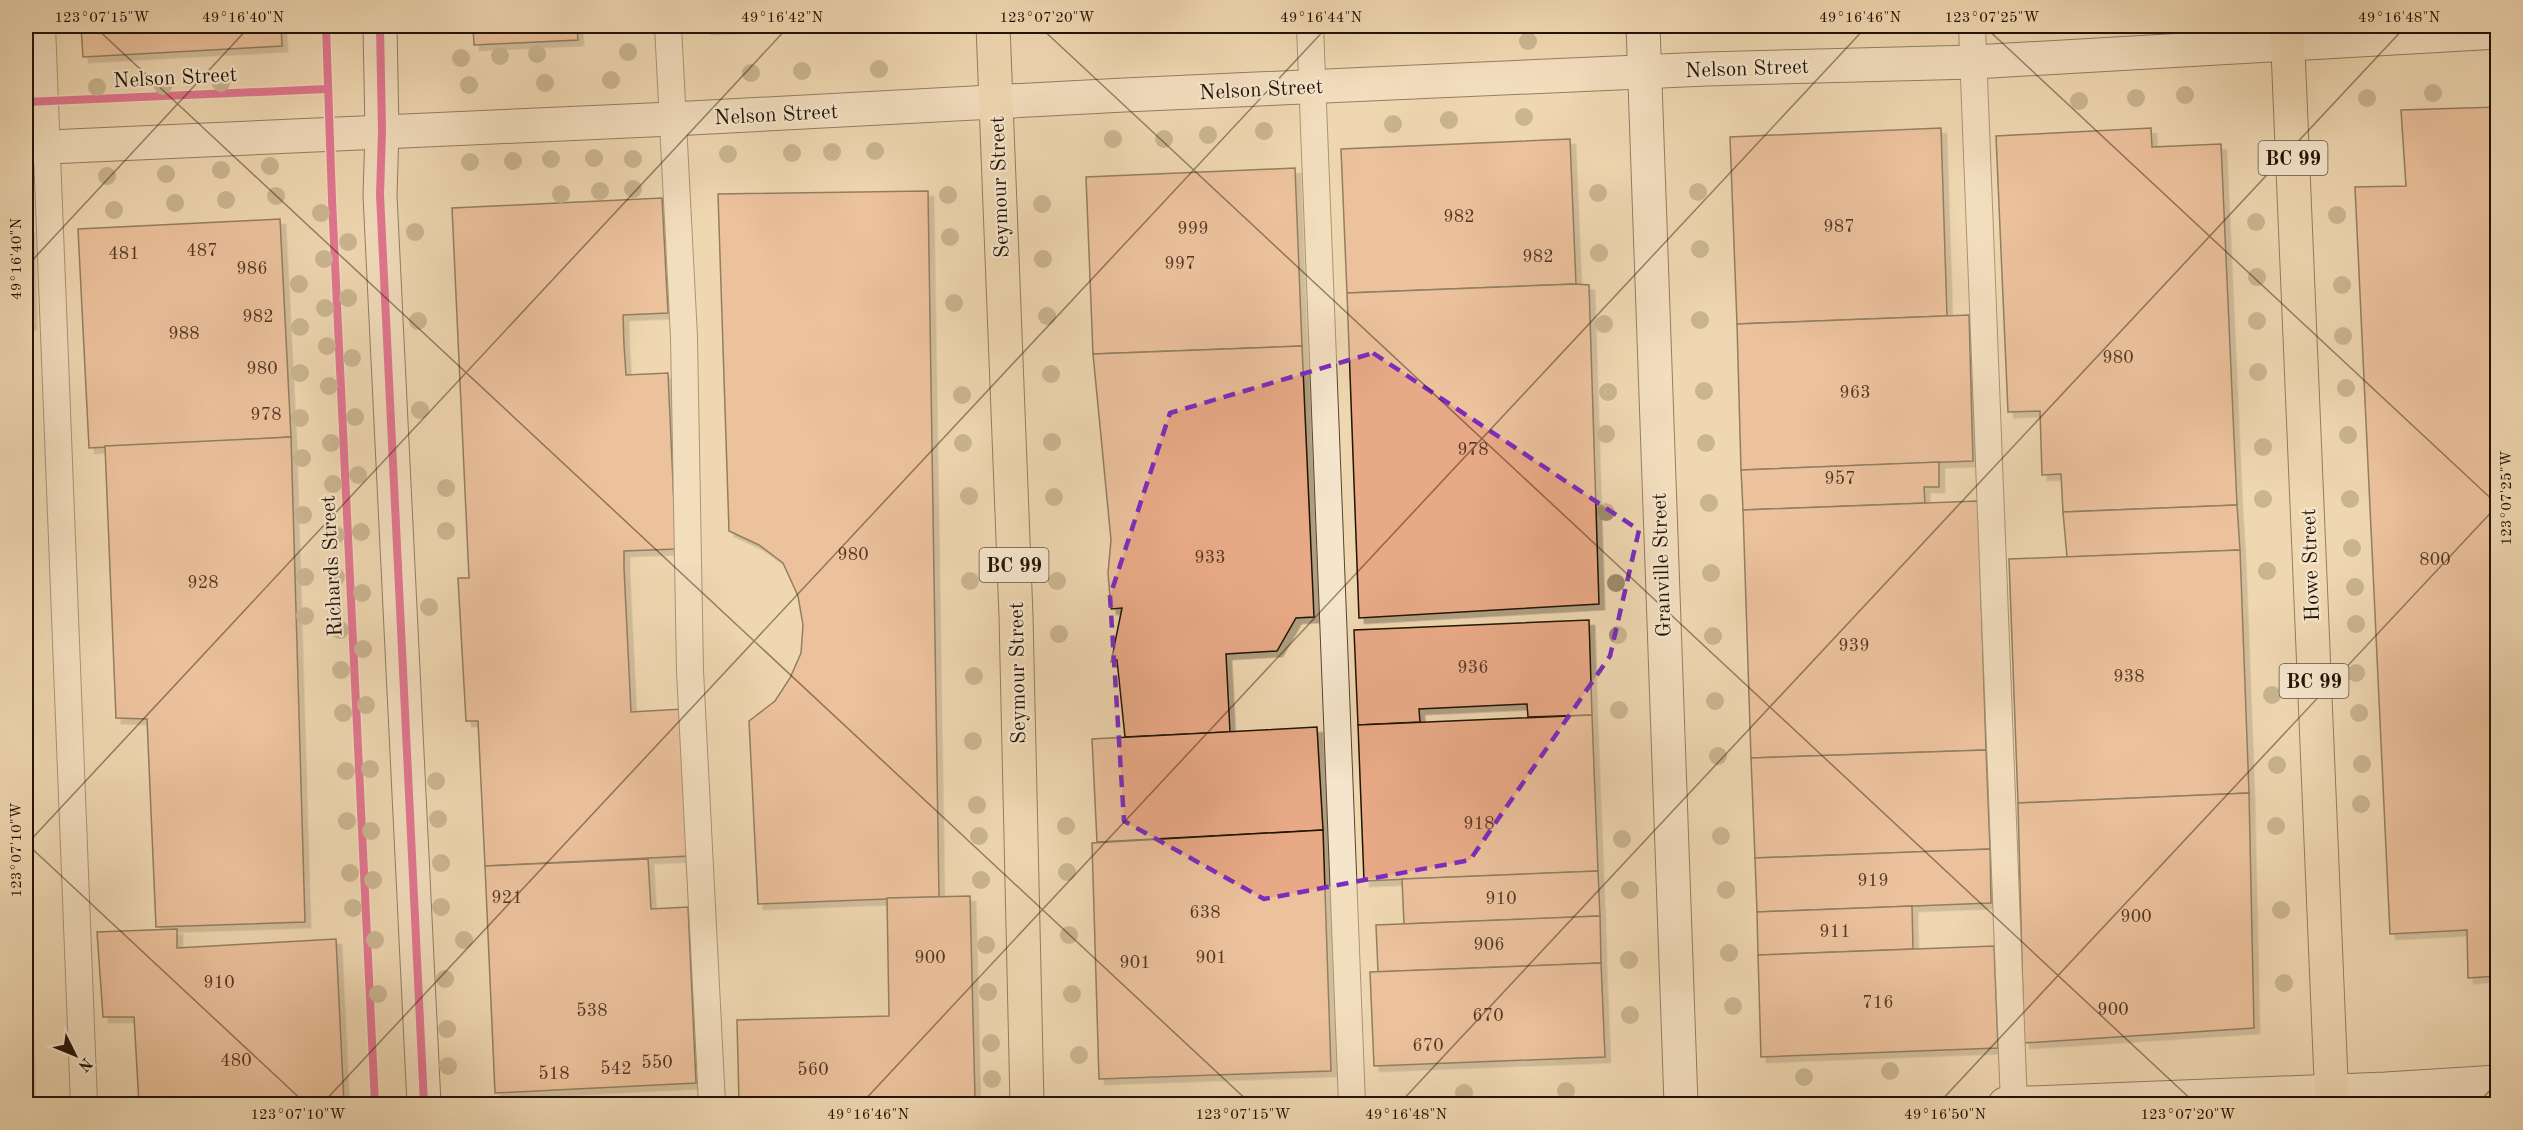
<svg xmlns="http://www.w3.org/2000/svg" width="2523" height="1130" viewBox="0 0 2523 1130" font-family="'Old Standard TT',serif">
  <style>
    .building { fill: #e8a986; stroke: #231305; stroke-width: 1.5; filter: url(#shadow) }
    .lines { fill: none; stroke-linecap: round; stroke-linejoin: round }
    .lane-casing { stroke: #564430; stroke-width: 28 }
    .secondary-casing { stroke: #231305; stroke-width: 35 }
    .highway-casing { stroke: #231305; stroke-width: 35 }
    .lane { stroke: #f5e5cc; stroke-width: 26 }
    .secondary { stroke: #f5e5cc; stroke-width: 33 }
    .highway { stroke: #efd7b1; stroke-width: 33 }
    .cycleway-casing { stroke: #f5e5cc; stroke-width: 11 }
    .cycleway { stroke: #d6006c; stroke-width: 8 }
    .tree { fill: #9d8c6b }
    .marked { fill: none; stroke: #7b2cbf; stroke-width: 4.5; stroke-dasharray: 12 8; stroke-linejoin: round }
    .ticks { fill: none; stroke: #231305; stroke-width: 1.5; stroke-opacity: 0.45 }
    .labels { text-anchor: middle; stroke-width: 4.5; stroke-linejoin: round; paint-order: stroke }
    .number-label { font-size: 18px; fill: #543825 }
    .shield { fill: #f5e5cc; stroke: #625241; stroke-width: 1.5 }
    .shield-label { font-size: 20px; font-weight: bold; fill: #231305 }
    .street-label { font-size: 21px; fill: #231305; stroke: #f5e5cc }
    .neatline { fill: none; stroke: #231305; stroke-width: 2 }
    .ticks-label { font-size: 15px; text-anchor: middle; fill: #231305 }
  </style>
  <defs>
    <filter id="shadow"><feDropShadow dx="5.5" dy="5.5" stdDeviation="0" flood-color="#0004"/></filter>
  </defs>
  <rect width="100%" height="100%" fill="#efd7b1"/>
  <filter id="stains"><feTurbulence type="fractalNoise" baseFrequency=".00333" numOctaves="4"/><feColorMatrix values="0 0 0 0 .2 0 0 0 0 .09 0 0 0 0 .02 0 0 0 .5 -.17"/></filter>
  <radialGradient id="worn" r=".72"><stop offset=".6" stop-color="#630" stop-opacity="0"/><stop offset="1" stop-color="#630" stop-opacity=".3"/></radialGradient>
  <g class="building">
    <path d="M81 26H281L282 46 83 57Z"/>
    <path d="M473 26H577L578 40 474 45Z"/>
    <path d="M706 26H786L706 29Z"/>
    <path d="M2498 107V976L2468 978 2467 930 2390 934 2355 187 2406 186 2401 110Z"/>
    <path d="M1941 128 1947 316 1737 324 1730 137Z"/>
    <path d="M2151 128 2152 147 2221 144 2237 505 2063 512 2061 474 2042 475 2040 411 2008 412 1996 136Z"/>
    <path d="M1570 139 1576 284 1347 293 1341 149Z"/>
    <path d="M1295 168 1302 346 1093 354 1086 177Z"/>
    <path d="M928 191 939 897 758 904 749 721 775 701 790 678 801 653 803 625 798 596 783 563 759 545 729 531 718 194Z"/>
    <path d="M662 198 668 313 623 315 624 345 626 375 668 373 676 549 624 551V568L631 712 683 709 690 856 485 866 478 721H466L458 578H469L452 208Z"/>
    <path d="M280 219 291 437 89 448 78 229Z"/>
    <path d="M26 228H29L31 324H26Z"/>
    <path d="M1576 284 1589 285 1599 604 1359 618 1347 293Z"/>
    <path d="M1969 315 1973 461 1741 470 1737 324Z"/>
    <path d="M1302 346 1314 617 1296 618 1277 651 1226 654 1230 732 1125 737 1117 660 1111 662 1122 608 1111 609 1108 573 1111 540 1093 354Z"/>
    <path d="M291 437 305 922 156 927 147 719 116 718 105 446Z"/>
    <path d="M1939 462V487H1924L1925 503 1743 510 1741 470Z"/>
    <path d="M1978 501 1986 750 1751 758 1743 510Z"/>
    <path d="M2237 505 2240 550 2067 557 2063 512Z"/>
    <path d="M2240 550 2249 793 2018 803 2009 559Z"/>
    <path d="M1589 620 1592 715 1528 717 1527 704 1419 709 1420 722 1358 725 1354 630Z"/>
    <path d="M1592 715 1598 871 1364 881 1358 725Z"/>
    <path d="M1317 727 1323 830 1097 842 1092 739Z"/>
    <path d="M1986 750 1990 849 1755 858 1751 758Z"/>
    <path d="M2249 793 2254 1028 2024 1043 2018 803Z"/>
    <path d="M1323 830 1331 1071 1099 1079 1092 843Z"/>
    <path d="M1990 849 1991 903 1757 912 1755 858Z"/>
    <path d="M648 859 651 909 688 907 696 1083 495 1093 485 866Z"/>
    <path d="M1598 871 1600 916 1404 924 1402 879Z"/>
    <path d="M970 896 975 1098 739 1104 737 1020 889 1016 887 898Z"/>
    <path d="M1912 906 1913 949 1758 955 1757 912Z"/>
    <path d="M1600 916 1601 963 1378 972 1376 925Z"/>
    <path d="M177 929V948L336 939 344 1104H139L134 1017H103L97 932Z"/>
    <path d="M1994 946 1998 1048 1761 1057 1758 955Z"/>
    <path d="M1601 963 1605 1057 1374 1066 1370 972Z"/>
    <path d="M26 1036H28L30 1104H26Z"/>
  </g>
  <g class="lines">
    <g class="lane-casing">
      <g id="lane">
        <path d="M42 26 84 1104"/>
        <path d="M668 26 684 337 690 671 712 1104"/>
        <path d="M1310 26 1352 1104"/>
        <path d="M1972 26 2014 1104"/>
      </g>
    </g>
    <g class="secondary-casing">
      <g id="secondary">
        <path d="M380 26 382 131 380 195 424 1104"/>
        <path d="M1643 26 1681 1104"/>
        <path d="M26 148 672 119 1124 95 1706 69 1974 62 2498 32"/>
        <path d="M2005 1104 2386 1089 2498 1082"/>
      </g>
    </g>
    <g class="highway-casing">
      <g id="highway">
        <path d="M993 26 1016 616 1027 1104"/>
        <path d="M2287 26 2332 1104"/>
      </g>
    </g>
    <use href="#lane" class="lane"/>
    <use href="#secondary" class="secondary"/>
    <use href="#highway" class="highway"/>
    <g class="cycleway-casing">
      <g id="cycleway">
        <path d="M326 26 332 200 375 1104"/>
        <path d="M380 26 382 131 380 195 424 1104"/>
        <path d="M26 102 327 89"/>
      </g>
    </g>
    <use href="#cycleway" class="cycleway"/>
  </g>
  <g class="tree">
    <circle cx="1528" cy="41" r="9"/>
    <circle cx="628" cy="52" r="9"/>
    <circle cx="537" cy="54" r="9"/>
    <circle cx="500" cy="56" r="9"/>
    <circle cx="461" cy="58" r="9"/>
    <circle cx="879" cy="69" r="9"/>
    <circle cx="802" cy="71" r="9"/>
    <circle cx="751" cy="73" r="9"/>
    <circle cx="611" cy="80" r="9"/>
    <circle cx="221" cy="83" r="9"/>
    <circle cx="545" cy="83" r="9"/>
    <circle cx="469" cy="85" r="9"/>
    <circle cx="163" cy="86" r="9"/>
    <circle cx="97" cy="87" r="9"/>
    <circle cx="2433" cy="93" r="9"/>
    <circle cx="2185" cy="95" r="9"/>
    <circle cx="2136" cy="98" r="9"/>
    <circle cx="2367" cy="98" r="9"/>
    <circle cx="2079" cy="101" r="9"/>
    <circle cx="1524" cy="117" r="9"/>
    <circle cx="1449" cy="120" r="9"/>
    <circle cx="1393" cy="124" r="9"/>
    <circle cx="1264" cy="131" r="9"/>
    <circle cx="1208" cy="135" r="9"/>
    <circle cx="1113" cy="139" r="9"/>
    <circle cx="1164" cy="139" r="9"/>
    <circle cx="875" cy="151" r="9"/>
    <circle cx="832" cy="152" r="9"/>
    <circle cx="792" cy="153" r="9"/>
    <circle cx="728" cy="154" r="9"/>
    <circle cx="594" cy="158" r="9"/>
    <circle cx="551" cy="159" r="9"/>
    <circle cx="633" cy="159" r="9"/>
    <circle cx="513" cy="161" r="9"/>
    <circle cx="470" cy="162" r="9"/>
    <circle cx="270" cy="166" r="9"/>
    <circle cx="221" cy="170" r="9"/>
    <circle cx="166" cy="174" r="9"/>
    <circle cx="107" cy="176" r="9"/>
    <circle cx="633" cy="189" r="9"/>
    <circle cx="600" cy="191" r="9"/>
    <circle cx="1698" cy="192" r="9"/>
    <circle cx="1598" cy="193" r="9"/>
    <circle cx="561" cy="194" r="9"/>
    <circle cx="948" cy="195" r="9"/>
    <circle cx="276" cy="196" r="9"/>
    <circle cx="226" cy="200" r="9"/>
    <circle cx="175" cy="203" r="9"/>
    <circle cx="1042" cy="204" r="9"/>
    <circle cx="114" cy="210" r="9"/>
    <circle cx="321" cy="213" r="9"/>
    <circle cx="2337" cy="215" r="9"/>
    <circle cx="2256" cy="222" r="9"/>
    <circle cx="415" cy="232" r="9"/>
    <circle cx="950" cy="237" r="9"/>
    <circle cx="348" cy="242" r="9"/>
    <circle cx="1700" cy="249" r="9"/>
    <circle cx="1599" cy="253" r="9"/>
    <circle cx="324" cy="259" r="9"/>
    <circle cx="1043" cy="259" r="9"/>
    <circle cx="2257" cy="277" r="9"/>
    <circle cx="299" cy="284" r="9"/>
    <circle cx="2342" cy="285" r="9"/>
    <circle cx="348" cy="298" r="9"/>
    <circle cx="954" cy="303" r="9"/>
    <circle cx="325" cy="308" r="9"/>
    <circle cx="1047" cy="316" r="9"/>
    <circle cx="1700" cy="320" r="9"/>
    <circle cx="418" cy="321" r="9"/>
    <circle cx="2257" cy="321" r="9"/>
    <circle cx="1604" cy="324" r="9"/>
    <circle cx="300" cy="327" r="9"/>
    <circle cx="2343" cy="336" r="9"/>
    <circle cx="327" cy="346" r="9"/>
    <circle cx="352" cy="358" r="9"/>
    <circle cx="2258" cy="372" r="9"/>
    <circle cx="300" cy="373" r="9"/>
    <circle cx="1051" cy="374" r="9"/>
    <circle cx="329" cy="386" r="9"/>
    <circle cx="2346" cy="388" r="9"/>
    <circle cx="1704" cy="391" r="9"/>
    <circle cx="1608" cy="392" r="9"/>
    <circle cx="962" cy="395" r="9"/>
    <circle cx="420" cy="410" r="9"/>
    <circle cx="355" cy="417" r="9"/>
    <circle cx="300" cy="418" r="9"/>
    <circle cx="1606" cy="434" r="9"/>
    <circle cx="2348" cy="435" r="9"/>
    <circle cx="1052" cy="442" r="9"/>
    <circle cx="331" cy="443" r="9"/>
    <circle cx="963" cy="443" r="9"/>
    <circle cx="1706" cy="443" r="9"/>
    <circle cx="2263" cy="447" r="9"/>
    <circle cx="302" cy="458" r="9"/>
    <circle cx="358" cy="475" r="9"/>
    <circle cx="333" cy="484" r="9"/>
    <circle cx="446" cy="488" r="9"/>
    <circle cx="969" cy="496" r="9"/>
    <circle cx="1054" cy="497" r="9"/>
    <circle cx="2263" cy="499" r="9"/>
    <circle cx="2350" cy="499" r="9"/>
    <circle cx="1709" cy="503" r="9"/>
    <circle cx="1606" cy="512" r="9"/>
    <circle cx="303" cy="515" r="9"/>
    <circle cx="446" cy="531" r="9"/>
    <circle cx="361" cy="532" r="9"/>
    <circle cx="336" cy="535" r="9"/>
    <circle cx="2352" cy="548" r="9"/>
    <circle cx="2267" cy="571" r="9"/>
    <circle cx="1711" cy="573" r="9"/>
    <circle cx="305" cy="577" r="9"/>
    <circle cx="336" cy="577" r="9"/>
    <circle cx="970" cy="581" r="9"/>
    <circle cx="1057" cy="581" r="9"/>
    <circle cx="1616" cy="583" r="9"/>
    <circle cx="2355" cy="587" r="9"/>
    <circle cx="362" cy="593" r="9"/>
    <circle cx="429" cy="607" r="9"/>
    <circle cx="305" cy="616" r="9"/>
    <circle cx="2356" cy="624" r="9"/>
    <circle cx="340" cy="630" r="9"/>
    <circle cx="1059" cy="634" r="9"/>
    <circle cx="1618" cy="635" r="9"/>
    <circle cx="1713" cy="636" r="9"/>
    <circle cx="363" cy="649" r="9"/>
    <circle cx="341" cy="670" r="9"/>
    <circle cx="2356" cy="673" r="9"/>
    <circle cx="974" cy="676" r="9"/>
    <circle cx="2272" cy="695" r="9"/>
    <circle cx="1715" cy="701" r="9"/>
    <circle cx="366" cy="705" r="9"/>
    <circle cx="1619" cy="710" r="9"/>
    <circle cx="343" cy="713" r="9"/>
    <circle cx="2359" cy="713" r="9"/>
    <circle cx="973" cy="741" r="9"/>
    <circle cx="1718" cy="756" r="9"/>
    <circle cx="2362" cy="764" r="9"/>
    <circle cx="2277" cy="765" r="9"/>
    <circle cx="370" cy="769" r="9"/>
    <circle cx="346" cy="771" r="9"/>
    <circle cx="436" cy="781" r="9"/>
    <circle cx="2361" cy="804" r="9"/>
    <circle cx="977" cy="805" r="9"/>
    <circle cx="438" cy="819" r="9"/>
    <circle cx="347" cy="821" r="9"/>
    <circle cx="1066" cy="826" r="9"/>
    <circle cx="2276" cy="826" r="9"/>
    <circle cx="371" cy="831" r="9"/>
    <circle cx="979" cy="836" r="9"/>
    <circle cx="1721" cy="836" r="9"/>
    <circle cx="1622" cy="839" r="9"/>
    <circle cx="441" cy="863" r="9"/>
    <circle cx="1067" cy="872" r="9"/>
    <circle cx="350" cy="873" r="9"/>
    <circle cx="373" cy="880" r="9"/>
    <circle cx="981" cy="880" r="9"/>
    <circle cx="1630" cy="890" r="9"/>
    <circle cx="1726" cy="890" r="9"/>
    <circle cx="441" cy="907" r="9"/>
    <circle cx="353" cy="908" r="9"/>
    <circle cx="2281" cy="910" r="9"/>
    <circle cx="1069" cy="935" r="9"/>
    <circle cx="375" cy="940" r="9"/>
    <circle cx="464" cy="940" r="9"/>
    <circle cx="986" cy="945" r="9"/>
    <circle cx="1729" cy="953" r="9"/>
    <circle cx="1629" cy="960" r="9"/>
    <circle cx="445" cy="979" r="9"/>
    <circle cx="2284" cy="983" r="9"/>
    <circle cx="988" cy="992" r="9"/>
    <circle cx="378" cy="994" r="9"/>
    <circle cx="1072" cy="994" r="9"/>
    <circle cx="1733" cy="1006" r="9"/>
    <circle cx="1630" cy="1015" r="9"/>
    <circle cx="447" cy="1029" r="9"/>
    <circle cx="991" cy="1043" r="9"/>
    <circle cx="1079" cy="1055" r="9"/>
    <circle cx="448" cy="1066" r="9"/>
    <circle cx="1890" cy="1071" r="9"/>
    <circle cx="1804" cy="1077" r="9"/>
    <circle cx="992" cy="1079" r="9"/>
    <circle cx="1566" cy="1091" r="9"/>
    <circle cx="1464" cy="1093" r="9"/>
  </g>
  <path d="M0 0H2523V1130H0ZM1373 353 1639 530 1610 656 1470 860 1264 899 1124 821 1110 596 1170 413Z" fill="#efd7b1" fill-opacity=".55" fill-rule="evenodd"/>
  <path class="marked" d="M1373 353 1639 530 1610 656 1470 860 1264 899 1124 821 1110 596 1170 413Z"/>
  <path class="ticks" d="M94 26 1251 1104M1039 26 2196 1104M1984 26 2498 505M26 267 250 26M26 843 306 1104M26 845 789 26M322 1104 1328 26M861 1104 1867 26M1399 1104 2406 26M1938 1104 2498 505M2477 1104 2498 1082"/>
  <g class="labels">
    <g class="number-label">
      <text x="1459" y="222">982</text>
      <text x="1839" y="232">987</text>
      <text x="1193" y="234">999</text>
      <text x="202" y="256">487</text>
      <text x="124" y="259">481</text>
      <text x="1538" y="262">982</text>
      <text x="1180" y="269">997</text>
      <text x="252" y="274">986</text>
      <text x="258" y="322">982</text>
      <text x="184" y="339">988</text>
      <text x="2118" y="363">980</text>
      <text x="262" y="374">980</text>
      <text x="1855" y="398">963</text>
      <text x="266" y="420">978</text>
      <text x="1473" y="455">978</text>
      <text x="1840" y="484">957</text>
      <text x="853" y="560">980</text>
      <text x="1210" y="563">933</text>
      <text x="2435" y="565">800</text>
      <text x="203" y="588">928</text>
      <text x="1854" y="651">939</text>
      <text x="1473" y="673">936</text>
      <text x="2129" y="682">938</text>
      <text x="1479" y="829">918</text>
      <text x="1873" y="886">919</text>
      <text x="507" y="903">921</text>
      <text x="1501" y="904">910</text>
      <text x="1205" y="918">638</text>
      <text x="2136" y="922">900</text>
      <text x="1835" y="937">911</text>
      <text x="1489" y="950">906</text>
      <text x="930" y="963">900</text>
      <text x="1211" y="963">901</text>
      <text x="1135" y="968">901</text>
      <text x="219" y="988">910</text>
      <text x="1878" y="1008">716</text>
      <text x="2113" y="1015">900</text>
      <text x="592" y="1016">538</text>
      <text x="1488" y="1021">670</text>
      <text x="1428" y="1051">670</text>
      <text x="236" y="1066">480</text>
      <text x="657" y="1068">550</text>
      <text x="616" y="1074">542</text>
      <text x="813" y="1075">560</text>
      <text x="554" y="1079">518</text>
    </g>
    <g class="shield">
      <rect x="2258.5" y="141" width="69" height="34" rx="4.5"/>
      <rect x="979.5" y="548" width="69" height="34" rx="4.5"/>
      <rect x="2279.5" y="664" width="69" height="34" rx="4.5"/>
    </g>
    <g class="shield-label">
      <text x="2293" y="165">BC 99</text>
      <text x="1014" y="572">BC 99</text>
      <text x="2314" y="688">BC 99</text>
    </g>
    <g class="street-label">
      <text transform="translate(1747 68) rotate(-2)" y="7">Nelson Street</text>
      <text transform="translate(175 77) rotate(-3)" y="7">Nelson Street</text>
      <text transform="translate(1261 89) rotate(-3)" y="7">Nelson Street</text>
      <text transform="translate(776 114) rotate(-3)" y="7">Nelson Street</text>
      <text transform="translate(999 187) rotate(-92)" y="7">Seymour Street</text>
      <text transform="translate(1661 565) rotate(-92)" y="7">Granville Street</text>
      <text transform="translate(2310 565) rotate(-92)" y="7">Howe Street</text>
      <text transform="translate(331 566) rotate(-93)" y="7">Richards Street</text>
      <text transform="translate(1017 673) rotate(-91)" y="7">Seymour Street</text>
    </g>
  </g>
  <rect width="2523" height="1130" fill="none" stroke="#efd7b1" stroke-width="66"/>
  <g transform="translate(75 1055) rotate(133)" stroke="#f5e5cc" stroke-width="4.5" paint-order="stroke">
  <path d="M0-4.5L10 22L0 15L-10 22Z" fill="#231305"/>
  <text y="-9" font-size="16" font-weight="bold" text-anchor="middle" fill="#231305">N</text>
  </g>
  <rect x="33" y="33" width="2457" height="1064" class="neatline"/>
  <g class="ticks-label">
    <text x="102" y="22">123°07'15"W</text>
    <text x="243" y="22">49°16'40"N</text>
    <text x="782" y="22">49°16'42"N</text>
    <text x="1047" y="22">123°07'20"W</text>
    <text x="1321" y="22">49°16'44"N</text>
    <text x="1860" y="22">49°16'46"N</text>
    <text x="1992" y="22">123°07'25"W</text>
    <text x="2399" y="22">49°16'48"N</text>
    <text transform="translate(16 259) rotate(-90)" y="5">49°16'40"N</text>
    <text transform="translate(2506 498) rotate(-90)" y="5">123°07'25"W</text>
    <text transform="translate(16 850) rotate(-90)" y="5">123°07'10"W</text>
    <text x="298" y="1119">123°07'10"W</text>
    <text x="868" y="1119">49°16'46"N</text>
    <text x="1243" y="1119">123°07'15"W</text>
    <text x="1406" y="1119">49°16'48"N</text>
    <text x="1945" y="1119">49°16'50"N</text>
    <text x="2188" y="1119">123°07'20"W</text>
  </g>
  <rect width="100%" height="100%" filter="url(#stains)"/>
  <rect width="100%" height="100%" fill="url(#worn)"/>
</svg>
